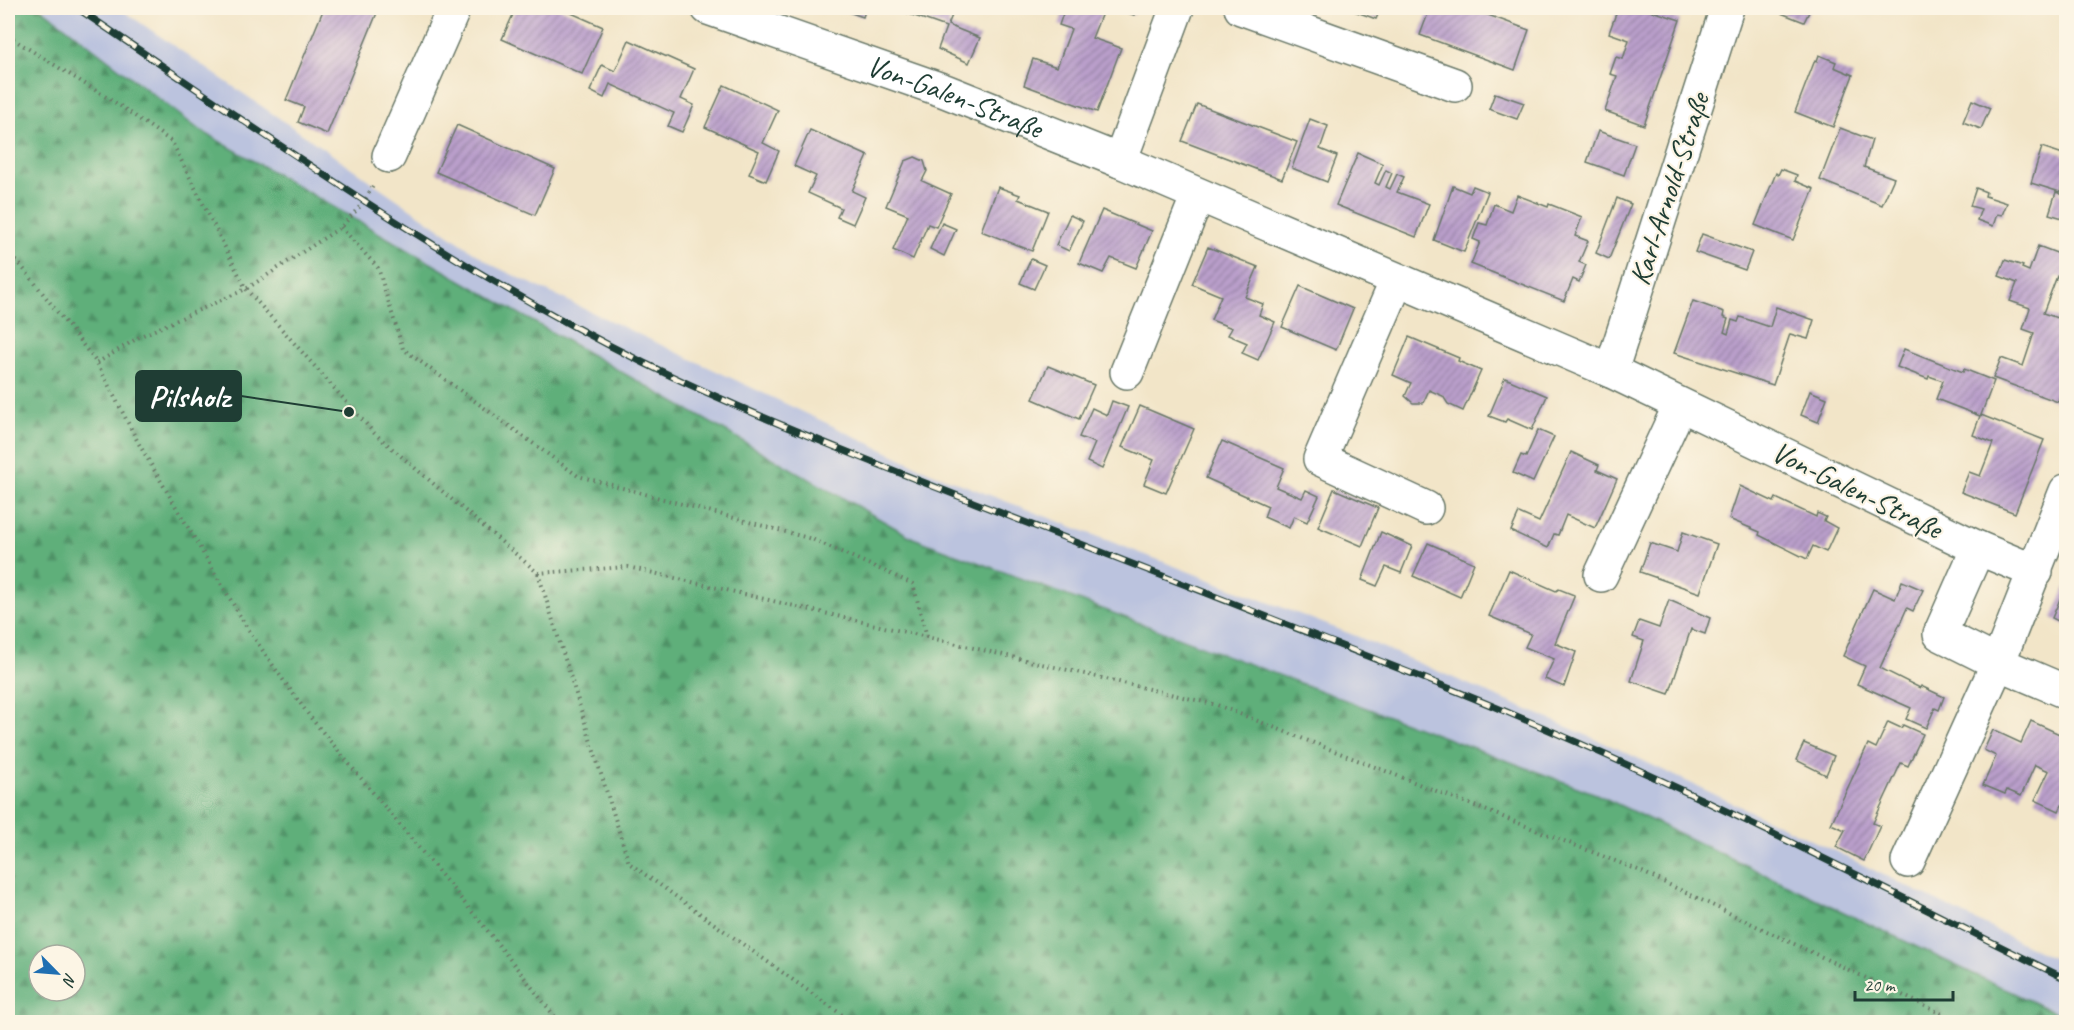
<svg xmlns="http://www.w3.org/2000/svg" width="2074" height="1030" viewBox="0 0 2074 1030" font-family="Caveat,sans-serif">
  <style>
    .railway { fill: #bbc3de }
    .forest { fill: url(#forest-firs); stroke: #3f7657; stroke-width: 1.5; fill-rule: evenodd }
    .building { fill: url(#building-hatch) }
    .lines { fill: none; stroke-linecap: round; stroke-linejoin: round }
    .minor-casing { stroke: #697868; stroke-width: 36 }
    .path { stroke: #697868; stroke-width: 4; stroke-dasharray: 1.5 4.5; stroke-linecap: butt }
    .minor { stroke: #fff; stroke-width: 33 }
    .rail-casing { stroke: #1f3d34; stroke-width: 7 }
    .rail { stroke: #fcf5e5; stroke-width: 4.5; stroke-dasharray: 14; stroke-linecap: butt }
    .labels { text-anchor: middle; stroke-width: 4.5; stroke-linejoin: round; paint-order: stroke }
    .street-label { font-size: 30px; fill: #1f3d34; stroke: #fcf5e5 }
    .leader { fill: none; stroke: #1f3d34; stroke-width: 2 }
    .callout-dot { fill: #1f3d34; stroke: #fcf5e5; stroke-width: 2 }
    .callout { fill: #1f3d34; stroke: #1f3d34; stroke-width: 2 }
    .callout-label { font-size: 32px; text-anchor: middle; font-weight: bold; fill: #fff }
  </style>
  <defs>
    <pattern id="forest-firs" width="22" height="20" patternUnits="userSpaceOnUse" patternTransform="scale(1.5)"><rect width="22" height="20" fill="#5faf7a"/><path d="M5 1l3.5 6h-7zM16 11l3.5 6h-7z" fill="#4e9065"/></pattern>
    <pattern id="building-hatch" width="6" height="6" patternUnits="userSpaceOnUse" patternTransform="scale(1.5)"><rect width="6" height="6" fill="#ba9fcb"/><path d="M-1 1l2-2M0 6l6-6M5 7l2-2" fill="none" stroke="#9783a6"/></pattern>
  </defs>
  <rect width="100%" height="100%" fill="#fcf5e5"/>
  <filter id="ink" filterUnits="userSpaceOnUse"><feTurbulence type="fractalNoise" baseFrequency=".0167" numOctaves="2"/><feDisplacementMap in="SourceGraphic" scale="12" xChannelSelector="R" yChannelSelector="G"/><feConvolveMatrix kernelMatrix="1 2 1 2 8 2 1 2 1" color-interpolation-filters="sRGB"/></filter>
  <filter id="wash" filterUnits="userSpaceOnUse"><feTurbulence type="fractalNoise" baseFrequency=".008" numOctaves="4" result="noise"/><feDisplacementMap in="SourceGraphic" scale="24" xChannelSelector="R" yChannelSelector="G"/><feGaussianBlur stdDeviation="1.35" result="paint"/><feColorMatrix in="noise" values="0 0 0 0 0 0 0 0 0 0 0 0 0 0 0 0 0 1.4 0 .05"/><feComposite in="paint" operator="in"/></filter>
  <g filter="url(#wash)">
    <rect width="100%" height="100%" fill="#f2e5c8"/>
    <path class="railway" d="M41 8H119L494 266 930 472 1356 636 1616 748 1841 854 2066 965V1018L1596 794 913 538 469 285 198 129Z"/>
    <path class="forest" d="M8 8H41L198 129 469 285 913 538 1596 794 2066 1018V1022H8ZM39 955H75V991H39Z"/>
    <g id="blocks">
      <g class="building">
        <path d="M324 8H379L327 134 298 122 304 107 286 100Z"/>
        <path d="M516 8H560L603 27 582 74 502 39Z"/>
        <path d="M837 8H866L863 17Z"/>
        <path d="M892 8H955L948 25 980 38 969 63 938 49 946 27Z"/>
        <path d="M1065 8H1104L1092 38 1121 48 1097 112 1024 85 1033 59 1057 67 1071 29 1059 25Z"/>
        <path d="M1113 8H1137L1134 15Z"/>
        <path d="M1346 8H1381L1376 19Z"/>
        <path d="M1430 8H1469L1529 30 1515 70 1420 35Z"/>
        <path d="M1618 8H1643L1680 20 1644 125 1605 111 1617 76 1610 74 1616 57 1623 59 1629 40 1609 33Z"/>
        <path d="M1777 8H1811L1804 22 1776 11Z"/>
        <path d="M629 40 694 69 681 99 694 105 682 132 668 126 674 113 610 84 604 98 590 91 602 65 615 71Z"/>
        <path d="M1819 55 1836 62 1834 67 1853 75 1833 127 1795 112 1815 60 1817 61Z"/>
        <path d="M724 85 778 110 763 143 779 151 766 181 749 174 759 151 705 127Z"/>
        <path d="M1495 93 1524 103 1517 119 1489 109Z"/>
        <path d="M1972 100 1990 108 1981 129 1963 122Z"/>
        <path d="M1197 104 1297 142 1282 179 1182 141Z"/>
        <path d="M1310 119 1328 126 1320 149 1337 156 1327 182 1292 168Z"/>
        <path d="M457 125 555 169 535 215 436 172Z"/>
        <path d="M1840 128 1872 140 1864 167 1894 178 1882 205 1820 180Z"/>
        <path d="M810 130 868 156 852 191 865 197 853 224 837 217 841 208 808 193 816 176 794 166Z"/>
        <path d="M1598 131 1635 144 1624 175 1587 162Z"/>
        <path d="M2042 147 2066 155V175L2060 192 2031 183Z"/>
        <path d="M1358 153 1383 164 1375 183 1379 185 1386 170 1392 173 1386 187 1390 189 1397 174 1404 177 1397 192 1429 204 1416 237 1336 205Z"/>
        <path d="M915 157 924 161 927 171 922 181 951 194 936 227 928 224 913 259 893 250 908 215 886 206 905 161Z"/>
        <path d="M1781 169 1797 175 1795 181 1814 189 1793 240 1755 225 1776 173 1778 175Z"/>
        <path d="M1453 186 1470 193 1473 186 1488 192 1464 252 1434 240Z"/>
        <path d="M998 187 1020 195 1018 199 1048 211 1032 251 981 231Z"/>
        <path d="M1976 188 1986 192 1985 196 2007 203 2002 215 1997 214 1993 226 1977 220 1981 209 1970 206Z"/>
        <path d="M2056 192 2066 196V219L2049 214Z"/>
        <path d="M1517 195 1548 207 1549 204 1582 217 1575 236 1588 241 1579 262 1586 265 1579 282 1573 279 1564 301 1471 264 1480 242 1473 239 1479 223 1487 225 1494 204 1511 211Z"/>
        <path d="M1617 198 1631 204 1609 259 1596 253Z"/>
        <path d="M1102 210 1152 231 1136 268 1111 258 1103 273 1079 263Z"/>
        <path d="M1070 215 1083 221 1069 251 1056 245Z"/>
        <path d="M942 223 956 229 944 256 930 249Z"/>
        <path d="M1702 234 1752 252 1745 270 1695 252Z"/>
        <path d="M2066 244V279L2057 276 2043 313 2066 321V379L2058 402 1993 378 2001 358 2023 366 2034 333 2023 329 2030 308 2010 301 2017 283 1999 276 2005 260 2023 266 2022 268 2029 271 2038 246 2062 255Z"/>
        <path d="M1208 247 1258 267 1245 297 1263 304 1259 315 1275 322 1258 360 1242 353 1247 343 1228 335 1232 328 1211 320 1221 296 1192 284Z"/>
        <path d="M1031 259 1045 265 1034 289 1020 283Z"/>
        <path d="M1300 286 1353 309 1336 350 1282 327Z"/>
        <path d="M1693 301 1724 312 1723 317 1728 319 1724 332 1728 334 1732 320 1738 322 1740 317 1770 327 1776 307 1814 320 1808 339 1790 334 1773 385 1674 353Z"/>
        <path d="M1409 337 1459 358 1458 361 1481 371 1463 411 1448 404 1443 396 1429 390 1423 403H1413L1405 396 1411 383 1393 375Z"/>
        <path d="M1904 349 1963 372 1964 369 1994 381 1981 415 2044 440 2015 513 1961 492 1969 472 1980 476 1993 443 1973 435 1980 416 1936 399 1943 381 1929 376 1928 379 1897 367Z"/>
        <path d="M1048 366 1094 385 1079 419 1033 399Z"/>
        <path d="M1505 378 1547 396 1532 430 1507 419 1505 422 1489 416Z"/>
        <path d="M1810 391 1827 398 1818 422 1801 415Z"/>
        <path d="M1112 401 1128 407 1102 469 1087 462 1095 443 1079 437 1092 408 1107 415Z"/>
        <path d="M1140 406 1194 429 1166 493 1144 484 1154 460 1122 447Z"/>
        <path d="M1538 430 1554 437 1533 482 1513 473 1521 455 1526 457Z"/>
        <path d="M1222 441 1284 468 1276 487 1302 498 1306 490 1319 496 1307 522 1294 516 1289 528 1264 517 1268 506 1206 478Z"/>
        <path d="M1571 452 1599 465 1597 470 1617 479 1595 528 1566 515 1558 535 1554 534 1548 548 1511 531 1519 513 1539 522Z"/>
        <path d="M1740 486 1774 502 1776 498 1816 517 1817 513 1826 517 1824 521 1837 528 1826 552 1813 546 1807 559 1759 535 1760 532 1729 519Z"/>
        <path d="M1334 489 1378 508 1362 546 1318 527Z"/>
        <path d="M1381 532 1412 546 1401 573 1386 567 1377 586 1362 580Z"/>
        <path d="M1683 532 1717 544 1700 593 1640 572 1650 543 1677 552Z"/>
        <path d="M1428 543 1474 563 1460 597 1413 576Z"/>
        <path d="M1509 570 1556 591 1559 589 1574 595V597L1555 643 1576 652 1564 687 1545 679 1554 659 1525 647 1531 634 1489 616Z"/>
        <path d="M1902 581 1923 590 1913 611 1907 608 1880 668 1920 688 1921 686 1944 697 1939 710 1935 708 1926 728 1906 719 1911 708 1857 684 1865 666 1843 656 1873 589 1895 599Z"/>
        <path d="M2066 585V625L2052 618Z"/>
        <path d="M1669 600 1710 618 1705 634 1691 629 1669 694 1631 681 1644 641 1633 637 1639 621 1659 628Z"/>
        <path d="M2031 721 2066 737V806L2062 805 2059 811 2035 800 2049 771 2035 765 2021 796 2007 790 2005 794 1983 785 1996 756 1984 750 1993 730 2021 743Z"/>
        <path d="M1888 722 1901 728 1903 725 1923 734 1908 766 1901 763 1873 823 1880 826 1864 861 1836 847 1845 830 1831 824 1868 744 1876 748Z"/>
        <path d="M1804 743 1834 756 1826 775 1796 760Z"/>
      </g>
    </g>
  </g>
  <g filter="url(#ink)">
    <use href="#blocks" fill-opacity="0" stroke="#697868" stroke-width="1.5"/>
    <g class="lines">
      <g class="minor-casing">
        <g id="minor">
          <path id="s1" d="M708 8 945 91 1120 161 1611 371 1978 548 2036 572"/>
          <path d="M1241 8 1455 85"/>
          <path d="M389 156 454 8"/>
          <path d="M1120 161 1177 8"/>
          <path d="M1397 280 1320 459 1426 508"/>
          <path d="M1611 371 1727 8"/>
          <path d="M1127 372 1198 195"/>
          <path d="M1978 548 1940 634 1998 663 2066 692"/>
          <path d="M1601 575 1680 405"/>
          <path d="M1908 861 1998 663 2066 491"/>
        </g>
      </g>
      <g class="path">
        <path d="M8 36 119 105 172 142 246 289 374 433 538 573 628 567 1217 705 1638 870 1959 1022"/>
        <path d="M341 227 378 268 403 349 578 476 812 539 913 584 927 637"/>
        <path d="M8 251 27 273 97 363 139 444 246 626 281 677 311 718 487 930 559 1022"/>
        <path d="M97 363 141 336 246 289 341 227 364 202 374 184"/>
        <path d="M538 573 629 863 852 1022"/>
      </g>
      <use href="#minor" class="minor"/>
      <g class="rail-casing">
        <path id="rail" d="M77 8C263 133 443 263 644 363 751 415 862 458 973 502 1129 563 1285 623 1441 685 1655 770 1860 877 2066 979"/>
      </g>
      <use href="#rail" class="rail"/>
    </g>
  </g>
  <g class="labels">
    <g class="street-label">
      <text dy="10" stroke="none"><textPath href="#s1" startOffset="262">Von-Galen-Straße</textPath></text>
      <text transform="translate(1669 189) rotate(-72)" y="10">Karl-Arnold-Straße</text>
      <text transform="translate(1857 490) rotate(26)" y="10">Von-Galen-Straße</text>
    </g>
  </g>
  <path class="leader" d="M349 412L241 396"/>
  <circle class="callout-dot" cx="349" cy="412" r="6"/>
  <rect class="callout" x="136" y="371" width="105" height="50" rx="6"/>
  <g class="callout-label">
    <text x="189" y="407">Pilsholz</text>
  </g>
  <rect width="2074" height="1030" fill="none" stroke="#fcf5e5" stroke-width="30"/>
  <g transform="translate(57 973) rotate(115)"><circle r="28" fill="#fcf5e5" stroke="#a4ab9e" stroke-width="1.5"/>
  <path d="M0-4.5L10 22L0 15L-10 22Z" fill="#1f6fb2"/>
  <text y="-9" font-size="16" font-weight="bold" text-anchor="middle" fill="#1f3d34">N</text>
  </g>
  <path d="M1855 991v9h98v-9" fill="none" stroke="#1f3d34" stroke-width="3"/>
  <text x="1864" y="991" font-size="18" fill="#1f3d34" stroke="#fcf5e5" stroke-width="4.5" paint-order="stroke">20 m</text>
</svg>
